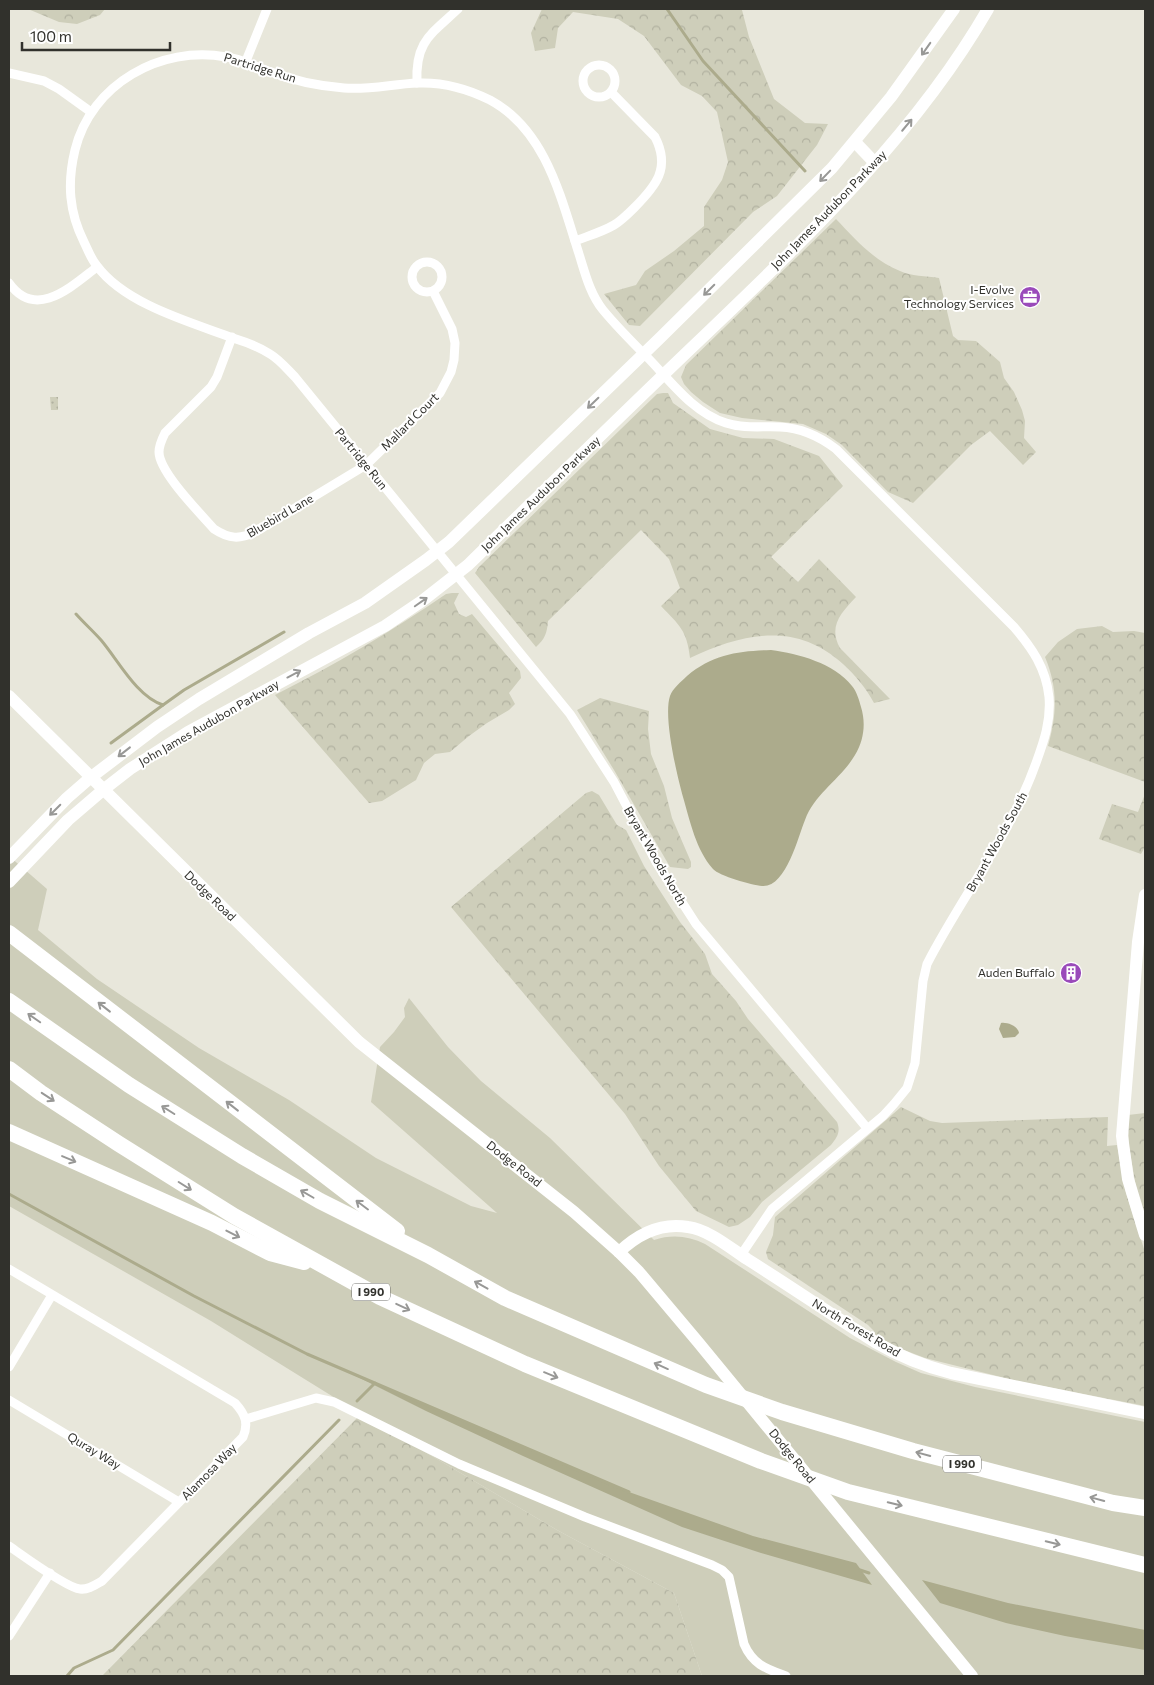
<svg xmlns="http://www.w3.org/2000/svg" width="1154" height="1685" viewBox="0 0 1154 1685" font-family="Commissioner,sans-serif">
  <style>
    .grass { fill: #ceceba }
    .forest { fill: url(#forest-crowns) }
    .park { fill: url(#park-dots) }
    .water { fill: #acab8c }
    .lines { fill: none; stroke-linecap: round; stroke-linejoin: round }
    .stream { stroke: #acab8c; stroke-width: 3 }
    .street { stroke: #fff; stroke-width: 9 }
    .secondary { stroke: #fff; stroke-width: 12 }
    .highway { stroke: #fff; stroke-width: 16 }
    .oneway { stroke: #989896 }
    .labels { text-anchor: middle; stroke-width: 4; stroke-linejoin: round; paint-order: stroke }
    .shield { fill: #fff; stroke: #6f6f6b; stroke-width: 1 }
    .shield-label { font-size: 11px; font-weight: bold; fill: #31312c }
    .street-label { font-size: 12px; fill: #31312c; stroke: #fff }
    .poi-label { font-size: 12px; fill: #31312c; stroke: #fff; text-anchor: end }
  </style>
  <defs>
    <pattern id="forest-crowns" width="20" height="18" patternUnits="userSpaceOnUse" patternTransform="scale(1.25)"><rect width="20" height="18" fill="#ceceba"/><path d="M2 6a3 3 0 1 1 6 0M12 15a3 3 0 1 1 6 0" fill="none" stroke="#b1b1a0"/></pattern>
    <pattern id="park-dots" width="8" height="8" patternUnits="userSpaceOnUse" patternTransform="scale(1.25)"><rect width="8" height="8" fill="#ceceba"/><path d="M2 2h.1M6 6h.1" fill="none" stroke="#b1b1a0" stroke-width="1.8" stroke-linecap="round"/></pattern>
  </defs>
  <rect width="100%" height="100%" fill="#e8e7db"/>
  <path class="grass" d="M9 856 47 889 38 930 97 979 199 1048 289 1100 376 1158 471 1206 497 1213 371 1102 380 1047 394 1032 405 1017 404 1008 409 998 448 1047 481 1081 550 1138 654 1240C672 1234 689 1236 705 1244L850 1338 896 1362 921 1373 975 1387 1145 1422V1676H702L674 1593 557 1530 361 1414 211 1321 9 1206Z"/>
  <g class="forest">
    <path d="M28 9H105L100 15 77 24 59 22Z"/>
    <path d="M542 9H739L742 10 749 37 774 99 805 123 828 124 817 145 777 196 753 212 640 326 629 325 604 294 636 285 645 271 674 251 704 226V207L722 180 728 162 717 112 702 96 681 85 644 36 618 19 573 12 558 28 555 48 535 51 531 33Z"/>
    <path d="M836 219C855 239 873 260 900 271 911 276 926 276 939 278L953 336 958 340 976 341 1000 362 1004 378 1014 392 1022 410 1025 421 1024 438 1036 452 1023 465 990 431 971 445 913 503 888 492 842 445 826 434 803 424 742 418 720 413 703 402 691 392 684 384 681 377 686 365Z"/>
    <path d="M663 393H668L673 403 710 429 743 438 774 439 819 456 843 486 771 557 798 582 819 559 856 597C841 613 828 626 840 648L890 699 874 703C866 688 856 676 843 664 796 621 743 633 690 658 687 630 679 625 661 606L680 588 669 559 641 530 548 621C547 633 545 639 536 647L475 573 479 567 657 394Z"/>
    <path d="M452 593H459L454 603 459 614 466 617 472 614 520 671 521 678 509 693 515 704 509 710 487 723 469 736 450 752 435 754 424 763 416 780 382 801 369 803 275 695C334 665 391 632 446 594Z"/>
    <path d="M1102 626 1113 632 1134 631 1145 633V782L1048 746C1057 714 1058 688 1045 657L1058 642 1077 629Z"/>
    <path d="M600 698 649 711 648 729 651 754 664 786 672 818 691 862V867L688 869 670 867 614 770 577 710Z"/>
    <path d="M592 791 599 795 617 825 626 830 644 866 680 922 705 954 712 974 736 1001 748 1019 837 1122C841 1132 837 1137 831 1145L762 1202 750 1217 738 1225 729 1227 696 1211 659 1166 625 1114 451 907 586 793Z"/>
    <path d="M1145 794V847L1141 854 1099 839 1112 804 1138 812Z"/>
    <path d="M901 1107 930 1121 942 1123 1108 1117 1107 1146 1117 1145 1126 1193 1145 1252V1406L1017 1381 925 1358 904 1350 876 1336 874 1331 868 1325 768 1259 766 1252 773 1235 775 1217Z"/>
    <path d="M1145 1113V1217L1136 1187 1129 1147 1128 1115Z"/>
    <path d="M361 1414 557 1530 674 1593 702 1676H102Z"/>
  </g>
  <path class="park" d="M50 397H58V410H51Z"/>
  <g class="water">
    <path d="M771 650C799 654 834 663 852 686 857 692 859 700 861 707 866 723 864 740 855 755 841 779 815 793 805 820 798 837 786 888 762 886 752 885 719 876 713 869 696 850 690 821 683 797 677 775 663 717 670 696 673 688 681 682 687 676 713 654 739 651 771 650Z"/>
    <path d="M1001 1023C1007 1022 1018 1026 1019 1033L1015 1037 1003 1038 999 1029Z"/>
    <path d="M340 1368 629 1492 753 1536 856 1563 872 1585 761 1553 682 1527 523 1456 426 1411Z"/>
    <path d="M922 1580 1008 1603 1145 1630V1650L1065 1636 1006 1623 940 1603Z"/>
  </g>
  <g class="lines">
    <g class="stream">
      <path d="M667 9 703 61 805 171"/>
      <path d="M76 614C84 623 93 631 101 640 118 660 137 697 163 705L184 690 284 632"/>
      <path d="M111 743 163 705"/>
      <path d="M9 1194 194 1296 307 1354 629 1492"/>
      <path d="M357 1401 375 1383"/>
      <path d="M860 1570 869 1573"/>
      <path d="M67 1676 74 1668 113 1650 339 1420"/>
    </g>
    <g class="street">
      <path d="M246 61 267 9"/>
      <circle cx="599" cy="81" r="16"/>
      <path d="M9 73 44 81 59 89 91 112"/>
      <path d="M417 83C415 42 430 35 458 9"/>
      <path d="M575 241C588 236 602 232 614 225 621 221 628 214 634 208 656 186 671 168 655 137L611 92"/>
      <circle cx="427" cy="277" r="15"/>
      <path d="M9 283C36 321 72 286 97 267"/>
      <path d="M232 337 217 377 211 387 165 433C162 439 159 445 159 452 159 472 200 513 214 529 229 539 240 540 257 531L366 465 440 393 451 372 454 360 455 343 452 329 433 291"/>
      <path d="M741 1255 772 1209 883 1116 894 1104 907 1088 915 1063 923 981 927 964C962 896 1010 836 1036 763 1044 741 1051 721 1049 697 1046 668 1032 648 1014 627L836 449C819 436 802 428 780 427 762 426 744 429 726 423 694 413 672 383 649 359 633 343 617 327 603 310 590 294 585 273 579 254 561 198 546 130 490 100 468 89 443 82 418 83 392 84 370 90 344 88 319 86 294 81 271 72 256 67 243 59 226 57 161 45 91 84 75 150 67 183 69 212 84 242 88 250 91 259 97 266 125 304 190 322 233 338 246 342 259 347 270 354 280 360 287 369 295 377L570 714 614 782 656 862 696 924 867 1128"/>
      <path d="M9 1269 235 1403C245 1414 249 1423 243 1437L102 1581C95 1585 88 1590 80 1589 67 1588 22 1555 9 1546"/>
      <path d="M9 1367 52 1295"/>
      <path d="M9 1400 179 1502"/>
      <path d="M246 1419 316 1398 334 1402 459 1464 585 1517 712 1565 722 1570 729 1577 744 1644C753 1665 767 1669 786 1676"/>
      <path d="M9 1636 50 1573"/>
    </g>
    <g class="secondary">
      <path d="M855 142 875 163"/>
      <path d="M9 696 359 1042 574 1212 619 1252 639 1272 698 1342 972 1676"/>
      <path d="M9 858 67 798 90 778 157 727 199 699 309 633 365 603 426 560 449 542 660 338 832 168 891 97 954 9"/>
      <path d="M9 882 68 820 103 790 130 769 188 732 385 626 422 601 468 565C547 488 625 411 705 335 808 236 916 134 988 9"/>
      <path d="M1145 895 1138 942 1122 1136 1128 1179 1145 1235"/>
      <path d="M619 1252C638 1234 660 1222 688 1227 709 1230 729 1247 747 1259 790 1286 832 1315 875 1342 899 1356 924 1366 951 1373L1145 1413"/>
    </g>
    <g class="highway">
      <path d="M9 933 397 1231"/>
      <path d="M9 1001 129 1085 242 1156 320 1201 428 1255 505 1298 706 1385 782 1412 913 1451 1113 1503 1145 1508"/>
      <path d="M9 1069 41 1093 119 1144 234 1216 380 1297 525 1364 761 1461 848 1492 1145 1565"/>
      <path d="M9 1132 212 1223 270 1253 304 1262"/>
    </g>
  </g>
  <defs><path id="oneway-shaft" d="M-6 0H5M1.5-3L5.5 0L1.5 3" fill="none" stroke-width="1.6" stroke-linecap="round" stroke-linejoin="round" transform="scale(1.25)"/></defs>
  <g class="oneway">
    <use href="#oneway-shaft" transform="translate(926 49) rotate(125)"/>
    <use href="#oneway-shaft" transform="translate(907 125) rotate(-50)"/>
    <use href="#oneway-shaft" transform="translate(825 176) rotate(134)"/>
    <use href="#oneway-shaft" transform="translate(709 290) rotate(135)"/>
    <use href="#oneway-shaft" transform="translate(593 403) rotate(136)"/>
    <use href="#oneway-shaft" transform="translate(421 602) rotate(-35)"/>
    <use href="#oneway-shaft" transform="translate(294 674) rotate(-28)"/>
    <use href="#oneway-shaft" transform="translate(124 752) rotate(142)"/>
    <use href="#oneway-shaft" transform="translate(55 810) rotate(135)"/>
    <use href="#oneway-shaft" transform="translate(104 1007) rotate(-142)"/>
    <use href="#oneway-shaft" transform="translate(34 1018) rotate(-145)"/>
    <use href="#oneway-shaft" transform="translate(48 1097) rotate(33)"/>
    <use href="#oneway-shaft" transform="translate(232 1106) rotate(-142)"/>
    <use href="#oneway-shaft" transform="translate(168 1110) rotate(-148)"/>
    <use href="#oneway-shaft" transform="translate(69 1159) rotate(23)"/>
    <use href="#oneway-shaft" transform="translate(185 1186) rotate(32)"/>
    <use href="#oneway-shaft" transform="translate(307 1194) rotate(-150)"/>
    <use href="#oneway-shaft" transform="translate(362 1205) rotate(-143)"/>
    <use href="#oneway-shaft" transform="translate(233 1234) rotate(27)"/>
    <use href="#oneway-shaft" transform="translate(481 1285) rotate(-151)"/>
    <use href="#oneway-shaft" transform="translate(403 1307) rotate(25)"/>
    <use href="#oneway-shaft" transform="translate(661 1366) rotate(-156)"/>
    <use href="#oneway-shaft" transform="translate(551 1375) rotate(22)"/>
    <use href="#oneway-shaft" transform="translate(923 1454) rotate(-165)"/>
    <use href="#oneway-shaft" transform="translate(1097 1499) rotate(-165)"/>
    <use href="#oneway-shaft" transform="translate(895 1504) rotate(14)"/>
    <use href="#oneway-shaft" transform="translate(1053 1543) rotate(14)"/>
  </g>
  <defs>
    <g id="office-disc" transform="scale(1.125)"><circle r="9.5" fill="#9a4aba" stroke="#fff"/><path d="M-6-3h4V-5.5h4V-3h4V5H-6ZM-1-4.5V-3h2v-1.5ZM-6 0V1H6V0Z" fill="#fff"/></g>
    <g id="building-disc" transform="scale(1.125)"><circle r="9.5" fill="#9a4aba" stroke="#fff"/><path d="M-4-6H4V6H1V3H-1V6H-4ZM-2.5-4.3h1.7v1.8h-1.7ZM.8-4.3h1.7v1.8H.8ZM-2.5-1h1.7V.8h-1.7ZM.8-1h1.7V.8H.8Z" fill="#fff"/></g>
  </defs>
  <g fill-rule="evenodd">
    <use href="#office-disc" x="1030" y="297"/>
    <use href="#building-disc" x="1071" y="973"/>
  </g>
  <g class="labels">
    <g class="shield">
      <rect x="352" y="1283.5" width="38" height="17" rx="4"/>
      <rect x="943" y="1455.5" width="38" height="17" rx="4"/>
    </g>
    <g class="shield-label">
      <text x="371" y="1296">I 990</text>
      <text x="962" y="1468">I 990</text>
    </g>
    <g class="street-label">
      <text transform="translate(260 68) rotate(17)" y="4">Partridge Run</text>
      <text transform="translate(829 210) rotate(-46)" y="4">John James Audubon Parkway</text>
      <text transform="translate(410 422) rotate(-45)" y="4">Mallard Court</text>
      <text transform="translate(361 459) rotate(51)" y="4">Partridge Run</text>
      <text transform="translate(541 494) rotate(-44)" y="4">John James Audubon Parkway</text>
      <text transform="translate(280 516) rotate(-30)" y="4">Bluebird Lane</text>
      <text transform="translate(209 723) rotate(-30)" y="4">John James Audubon Parkway</text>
      <text transform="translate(997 842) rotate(-61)" y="4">Bryant Woods South</text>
      <text transform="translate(655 856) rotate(60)" y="4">Bryant Woods North</text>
      <text transform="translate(210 896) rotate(44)" y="4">Dodge Road</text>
      <text transform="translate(514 1164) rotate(38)" y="4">Dodge Road</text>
      <text transform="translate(856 1328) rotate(31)" y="4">North Forest Road</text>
      <text transform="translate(94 1451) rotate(31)" y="4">Quray Way</text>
      <text transform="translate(792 1456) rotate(51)" y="4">Dodge Road</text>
      <text transform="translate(209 1472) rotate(-46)" y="4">Alamosa Way</text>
    </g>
    <g class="poi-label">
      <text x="1014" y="294">I-Evolve<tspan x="1014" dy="14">Technology Services</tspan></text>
      <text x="1055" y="977">Auden Buffalo</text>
    </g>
  </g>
  <rect width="1154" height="1685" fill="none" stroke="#31312c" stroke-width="20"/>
  <path d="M22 42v8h148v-8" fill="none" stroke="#31312c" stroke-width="2.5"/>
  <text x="30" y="42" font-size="15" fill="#31312c" stroke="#ffffff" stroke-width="4" paint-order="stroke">100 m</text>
</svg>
